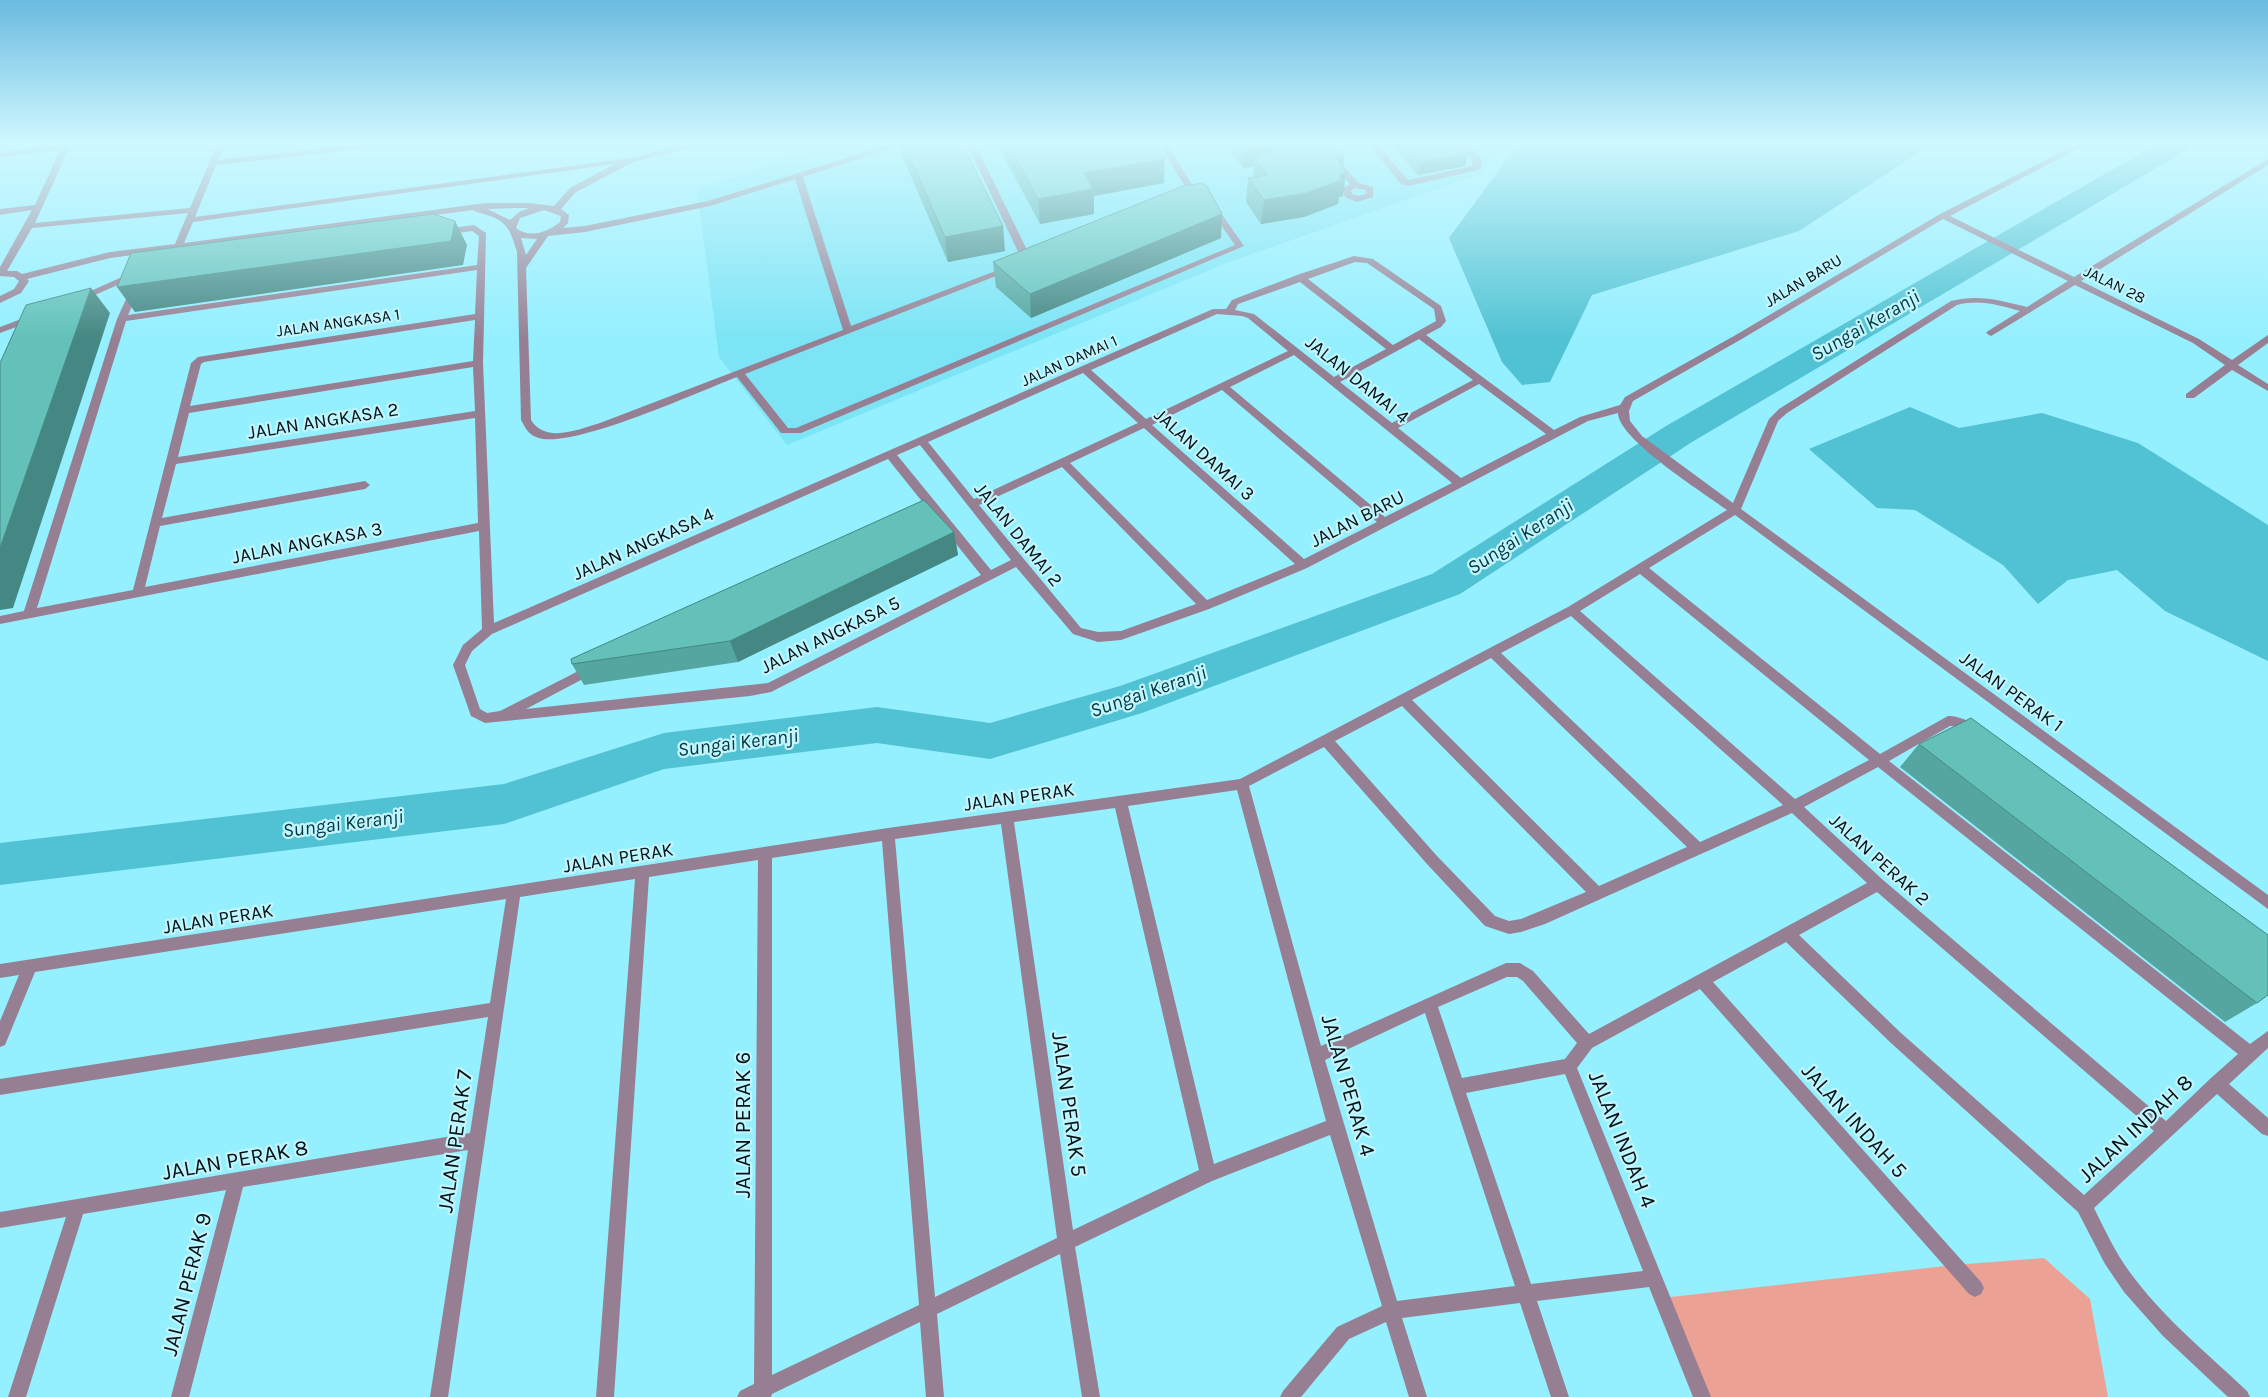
<svg xmlns="http://www.w3.org/2000/svg" width="2268" height="1397" viewBox="0 0 2268 1397" font-family="Karla,sans-serif">
  <style>
    .built { fill: #7ce4f5 }
    .green { fill: #eca195 }
    .water { fill: #51c2d3 }
    .lines { fill: none; stroke-linecap: round; stroke-linejoin: round }
    .river { fill: #51c2d3; fill-rule: evenodd }
    .minor { fill: #967f93; fill-rule: evenodd }
    .wall { fill: #55a6a0 }
    .shaded-wall { fill: #458782 }
    .building { fill: #63c1ba; stroke: #458782 }
    .labels { text-anchor: middle; stroke-width: 4.5; stroke-linejoin: round; paint-order: stroke }
    .far-street-label { font-size: 16px; fill: #001318; stroke: #c2f6ff }
    .street-label { font-size: 19px; fill: #001318; stroke: #c2f6ff }
    .water-label { font-size: 20px; font-style: italic; fill: #00373f; stroke: #c2f6ff }
    .near-street-label { font-size: 22px; fill: #001318; stroke: #c2f6ff }
  </style>
  <rect width="100%" height="100%" fill="#94efff"/>
  <path class="built" d="M829 144H1506L1480 174 1229 262 787 445 719 357 697 190Z"/>
  <path class="green" d="M2044 1258 2090 1299 2108 1397H1702L1662 1298 1954 1265Z"/>
  <g class="water">
    <path d="M1518 144H1932L1799 231 1592 295 1550 382 1522 385 1502 362 1449 238Z"/>
    <path d="M1910 407 1959 428 2042 413 2138 443 2268 525V661L2165 611 2117 570 2068 580 2038 604 2003 565 1915 510 1877 508 1809 449Z"/>
  </g>
  <g class="lines">
    <path class="river" d="M2157 144H2191L2187 150 1692 442 1460 594 1142 713 990 759 877 743 664 769 504 824 0 885V843L504 784 664 733 877 707 990 723 1120 686 1432 574 1666 426Z"/>
    <g class="minor">
      <path d="M63 144H71L35 223 190 208 217 144H225L218 160 365 144H390L386 146 216 165 195 217 630 158 689 144H703L633 162 576 192 561 209 569 215 568 223 563 228 585 226 708 201 892 144H904L803 177 851 326 1006 267 1014 269 745 374 788 428H796L1235 245 1209 208 1210 206H1216L1244 246 801 433H781L737 377C700 391 567 452 536 437 528 434 525 427 521 420L517 252C510 230 508 221 484 214 480 212 477 213 473 210L110 258 27 279 29 281 21 293 0 303V296L14 289 19 281 14 277 0 276V267L32 210 0 215V209L35 205 60 150 0 157V153ZM615 164 570 188 554 206 528 203H486L184 243 193 222ZM795 179 843 330 600 423C579 429 546 444 531 420L526 268 548 236 585 232 710 206ZM516 208H529L519 212 510 220 487 209ZM544 210 561 216 560 222C548 232 530 239 516 228L520 218ZM188 213 175 244 110 252 22 274 17 271H7L32 228ZM521 238 537 239 526 255Z"/>
      <path d="M967 144H975L1033 262 1031 264 1023 262Z"/>
      <path d="M1159 144H1167L1194 188V194L1188 201 1181 199 1186 193V188Z"/>
      <path d="M1318 144H1326L1358 183 1373 187V197L1357 202 1345 197 1342 189 1350 184ZM1356 188 1366 190V194L1358 196 1352 194 1351 190Z"/>
      <path d="M1369 144H1377L1408 180 1472 166 1473 160 1458 144H1466L1480 157 1482 165 1478 170 1408 186 1401 184Z"/>
      <path d="M2077 144H2087L1950 216 2074 277 2268 159V165L2081 281 2199 339 2232 360 2268 335V343L2238 365 2268 384V391L2232 370 2194 398H2186V394L2225 365 2193 343 2075 285 1991 336 1986 333 1988 331 2020 311C1999 305 1979 299 1957 305L1787 413 1778 421 1741 509 2268 895V909L1735 515 1649 568 1880 754 1948 716C1959 716 1975 722 1980 732L1979 736 1974 737 1954 726H1950L1889 761 2250 1044 2268 1031V1048L2229 1084 2268 1118V1136L2262 1134 2217 1094 2094 1208C2105 1230 2115 1252 2129 1271 2162 1317 2207 1353 2247 1391L2250 1397H2228L2163 1336 2124 1292 2105 1264 2078 1212 1891 1043 1786 942 1713 982 1981 1282 1984 1288 1981 1294 1975 1297 1969 1294 1700 989 1592 1048 1577 1068 1711 1397H1693L1649 1287 1537 1301 1569 1397H1551L1520 1303 1402 1318 1427 1397H1409L1386 1322 1349 1339 1301 1397H1280L1283 1391 1337 1327 1382 1306 1330 1135 1212 1181 1075 1247 1100 1397H1082L1060 1254 937 1314 944 1397H926L920 1322 772 1394 771 1397H737L740 1391 754 1384 758 860 649 877 614 1397H596L635 879 520 897 448 1397H430L468 1150 243 1187 189 1397H171L226 1190 83 1214 26 1397H8L66 1217 0 1228V1212L470 1133 488 1017 0 1095V1079L490 1003 506 899 35 972 5 1045 0 1047V1021L19 975 0 978V964L888 828 1240 779 1568 607 1727 510C1704 493 1618 439 1618 413L1588 421 1307 568 1209 609 1121 640 1098 642 1073 634 1016 567 771 692 750 696 485 723 471 716 453 665 463 645 482 629 479 531 0 624V616L24 611 117 319 132 286 135 285 140 288 128 315 477 265 479 236 472 231 445 235 441 232 445 229 474 225 486 233 483 363 494 623 1213 309H1226L1232 300 1297 275 1354 256 1373 259 1441 306 1446 321 1441 327 1426 335 1554 430 1580 417 1620 405 1625 397 1734 336 1940 214ZM1943 219 2068 281 2027 307C2000 300 1977 294 1951 301L1779 409 1769 419 1733 503 1642 436 1630 421 1629 411 1633 401 1740 340ZM1355 262 1367 263 1434 309 1436 321 1393 345 1308 279ZM477 270 475 314 198 357 191 363 133 590 37 608 126 321ZM1300 282 1386 349 1334 377 1254 314 1235 310 1238 304ZM1217 314 1242 316 1248 318 1288 351 1146 419 1091 370ZM475 320 473 361 190 406 201 364 204 362ZM1419 339 1473 380 1392 423 1340 382ZM1294 355 1452 483 1385 517 1230 387ZM473 367 475 411 178 457 189 413ZM1083 373 1138 423 974 499 928 442ZM1479 384 1546 434 1461 478 1398 428ZM1222 390 1377 522 1304 559 1152 425ZM475 418 478 523 145 587 160 526 365 489 370 485 365 481 162 518 176 464ZM1144 428 1295 564 1207 600 1070 463ZM920 445 1011 560 991 570 897 455ZM888 459 981 575 768 683 526 709 598 671 600 668 594 663 500 711 487 713 480 709 465 665 472 651 492 634ZM1062 467 1196 604 1121 631 1098 632 1081 628 979 505ZM1640 574 1869 760 1795 799 1580 611ZM1571 616 1783 805 1700 842 1501 653ZM1491 658 1687 847 1599 886 1412 700ZM1402 706 1586 892 1521 919 1509 921 1495 916 1437 856 1335 741ZM1324 747 1427 864 1485 926 1509 934 1521 932 1545 924 1792 813 1867 883 1589 1034 1533 971 1520 963H1506L1321 1046 1249 786ZM1878 767 2238 1054 2211 1078 2166 1121 1883 880 1804 807ZM1237 790 1326 1121 1214 1164 1128 806ZM1115 808 1199 1170 1073 1230 1014 822ZM1001 824 1057 1238 935 1297 895 839ZM882 841 919 1305 772 1375V858ZM1877 892 2154 1131 2084 1195 1901 1033 1799 935ZM1507 977H1517L1523 981 1577 1043 1565 1059 1462 1078 1438 1007ZM1425 1013 1515 1286 1397 1301 1325 1060ZM1565 1074 1643 1271 1531 1284 1466 1093Z"/>
      <path d="M133 272 136 273V277L81 301 78 302 73 299Z"/>
      <path d="M32 315 37 318 35 320 0 333V327Z"/>
    </g>
  </g>
  <g class="wall">
    <path d="M901 144H962L1005 251 948 262 903 158Z"/>
    <path d="M997 144H1154L1164 183 1094 196V214L1040 224Z"/>
    <path d="M1227 144H1333L1344 157 1343 167V196L1339 197 1338 204 1304 217 1261 224 1246 202 1248 178H1253L1254 166 1243 168Z"/>
    <path d="M1391 144H1459L1465 166 1418 175Z"/>
    <path d="M1221 238 1031 318 996 287 993 262Z"/>
    <path d="M954 532 958 555 738 662 584 685 572 664Z"/>
    <path d="M1919 744 2257 1003 2225 1022 1900 767Z"/>
  </g>
  <g class="shaded-wall">
    <path d="M1245 144H1274L1272 162 1255 158 1254 166 1243 168Z"/>
    <path d="M1468 153 1465 166 1418 175 1420 163Z"/>
    <path d="M1344 157 1342 173H1346L1343 196 1339 197 1338 204 1304 217 1261 224 1264 200 1337 158Z"/>
    <path d="M1165 159 1164 183 1094 196V214L1040 224 1038 199 1084 173Z"/>
    <path d="M1222 214 1221 238 1031 318 1030 294Z"/>
    <path d="M455 221 467 245 463 265 135 312 117 287Z"/>
    <path d="M1003 226 1005 251 948 262 945 237Z"/>
    <path d="M91 288 110 313 13 608 0 610V548Z"/>
    <path d="M954 532 958 555 738 662 730 641Z"/>
  </g>
  <g class="building">
    <path d="M904 144H962L1003 226 945 237Z"/>
    <path d="M1008 144H1154L1165 159 1084 173 1093 189 1038 199Z"/>
    <path d="M1276 144H1333L1344 157 1337 158 1346 173 1340 174 1341 180 1307 193 1264 200 1248 178 1267 175 1255 158 1277 149Z"/>
    <path d="M1404 144H1459L1468 153 1420 163Z"/>
    <path d="M1202 183 1207 186 1222 214 1030 294 993 262 1183 186Z"/>
    <path d="M433 214 455 221 451 241 117 287 131 253Z"/>
    <path d="M91 288 0 548V363L26 305Z"/>
    <path d="M924 500 954 532 730 641 572 664 571 659Z"/>
    <path d="M1971 718 2268 935V995L2257 1003 1919 744Z"/>
  </g>
  <linearGradient id="sky" x2="0" y2="1"><stop stop-color="#6bbae0"/><stop offset="0.42" stop-color="#cff8ff"/><stop offset="1" stop-color="#cff8ff" stop-opacity="0"/></linearGradient>
  <rect width="2268" height="339" fill="url(#sky)"/>
  <g class="labels">
    <g class="far-street-label">
      <text transform="translate(1803 280) rotate(-31)" y="6">JALAN BARU</text>
      <text transform="translate(2115 284) rotate(26)" y="6">JALAN 28</text>
      <text transform="translate(338 322) rotate(-8)" y="6">JALAN ANGKASA 1</text>
      <text transform="translate(1069 360) rotate(-24)" y="6">JALAN DAMAI 1</text>
    </g>
    <g class="street-label">
      <text transform="translate(1358 379) rotate(39)" y="7">JALAN DAMAI 4</text>
      <text transform="translate(323 420) rotate(-9)" y="7">JALAN ANGKASA 2</text>
      <text transform="translate(1205 454) rotate(42)" y="7">JALAN DAMAI 3</text>
      <text transform="translate(1357 518) rotate(-27)" y="7">JALAN BARU</text>
      <text transform="translate(1019 534) rotate(51)" y="7">JALAN DAMAI 2</text>
      <text transform="translate(307 542) rotate(-11)" y="7">JALAN ANGKASA 3</text>
      <text transform="translate(643 543) rotate(-24)" y="7">JALAN ANGKASA 4</text>
      <text transform="translate(830 634) rotate(-26)" y="7">JALAN ANGKASA 5</text>
      <text transform="translate(2012 691) rotate(36)" y="7">JALAN PERAK 1</text>
      <text transform="translate(1019 796) rotate(-8)" y="7">JALAN PERAK</text>
      <text transform="translate(618 857) rotate(-9)" y="7">JALAN PERAK</text>
      <text transform="translate(1880 859) rotate(42)" y="7">JALAN PERAK 2</text>
      <text transform="translate(218 918) rotate(-9)" y="7">JALAN PERAK</text>
    </g>
    <g class="water-label">
      <text transform="translate(1865 325) rotate(-30)" y="7">Sungai Keranji</text>
      <text transform="translate(1520 536) rotate(-33)" y="7">Sungai Keranji</text>
      <text transform="translate(1148 691) rotate(-19)" y="7">Sungai Keranji</text>
      <text transform="translate(738 742) rotate(-7)" y="7">Sungai Keranji</text>
      <text transform="translate(343 823) rotate(-7)" y="7">Sungai Keranji</text>
    </g>
    <g class="near-street-label">
      <text transform="translate(1349 1085) rotate(74)" y="8">JALAN PERAK 4</text>
      <text transform="translate(1070 1104) rotate(82)" y="8">JALAN PERAK 5</text>
      <text transform="translate(1855 1120) rotate(48)" y="8">JALAN INDAH 5</text>
      <text transform="translate(742 1125) rotate(-90)" y="8">JALAN PERAK 6</text>
      <text transform="translate(2135 1128) rotate(-43)" y="8">JALAN INDAH 8</text>
      <text transform="translate(1623 1139) rotate(68)" y="8">JALAN INDAH 4</text>
      <text transform="translate(454 1141) rotate(-82)" y="8">JALAN PERAK 7</text>
      <text transform="translate(235 1159) rotate(-10)" y="8">JALAN PERAK 8</text>
      <text transform="translate(186 1284) rotate(-76)" y="8">JALAN PERAK 9</text>
    </g>
  </g>
</svg>
